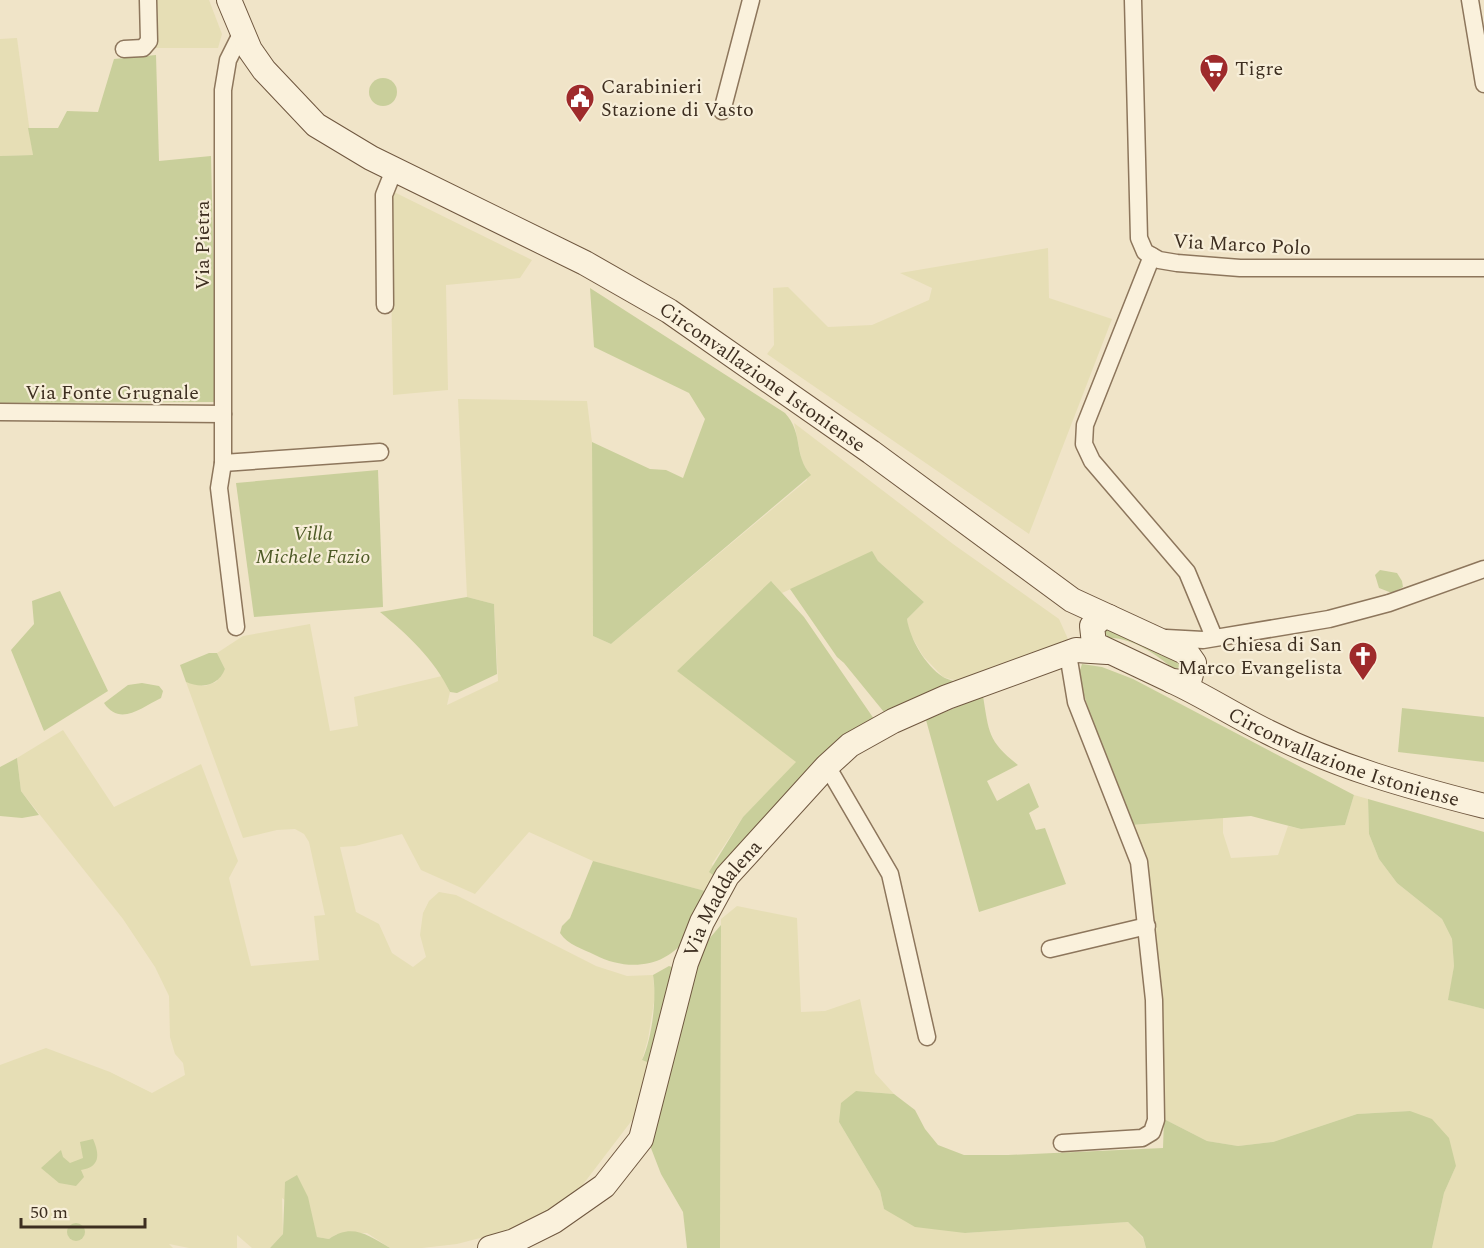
<svg xmlns="http://www.w3.org/2000/svg" width="1484" height="1248" viewBox="0 0 1484 1248" font-family="Spectral,serif">
  <style>
    .farmland { fill: #e6deb5 }
    .green { fill: #c9cf9b }
    .lines { fill: none; stroke-linecap: round; stroke-linejoin: round }
    .street-casing { stroke: #8d765c; stroke-width: 19 }
    .secondary-casing { stroke: #6f573f; stroke-width: 26 }
    .street { stroke: #faf1dc; stroke-width: 16 }
    .secondary { stroke: #faf1dc; stroke-width: 24 }
    .labels { text-anchor: middle; stroke-width: 4.5; stroke-linejoin: round; paint-order: stroke }
    .poi-label { font-size: 20px; fill: #3d2e20; stroke: #f7eed8; text-anchor: start }
    .street-label { font-size: 20px; fill: #3d2e20; stroke: #f7eed8 }
    .park-label { font-size: 20px; font-style: italic; fill: #4d5a26; stroke: #f7eed8 }
  </style>
  <rect width="100%" height="100%" fill="#f0e4c8"/>
  <g class="farmland">
    <path d="M152 0H209L222 34 218 48H152Z"/>
    <path d="M17 38 33 155 0 156V39Z"/>
    <path d="M394 192 532 260 520 278 446 285 448 390 393 395 390 218Z"/>
    <path d="M1048 248 1049 298 1112 319 1029 534 767 354 774 345 773 288 788 287 828 327 872 325 929 300 932 288 900 273Z"/>
    <path d="M458 399 587 401 592 442 593 636 611 644 807 480 808 472 802 462 794 423 953 544 1059 619 1068 639 1065 643 960 685 954 680 943 677 923 656 909 632 907 619 924 602 878 561 872 552 782 593 772 582 796 763 743 817 712 864 718 879 709 892 595 862 529 832 475 894 421 870 402 834 355 846 340 847 356 912 379 924 392 953 413 967 426 957 420 935 423 913 429 901 439 892 456 895 596 966 627 976 653 975 655 996 648 1039 642 1060 652 1064 636 1115 581 1187 553 1207 511 1230 457 1244 422 1248H390L367 1233 337 1234 329 1239 317 1237 312 1220 282 1198 283 1234 270 1248H252L237 1235V1248H189L169 1244 173 1248H0V1065L46 1048 110 1072 152 1093 185 1075 183 1063 175 1054 170 1037 169 996 155 967 123 919 21 791 17 758 63 730 114 807 201 764 238 861 229 878 251 966 319 960 314 916 325 915 309 842 304 834 295 829 277 830 243 838 186 682 205 686 216 682 225 669 217 653 243 636 310 624 330 731 358 726 354 697 442 676 450 692 447 705 498 681 494 604 467 597Z"/>
    <path d="M1354 795 1368 799 1369 834 1379 859 1397 883 1442 919 1452 939 1454 966 1449 1000 1484 1009V1248H1432L1444 1193 1456 1166 1410 1111 1357 1114 1273 1142 1238 1146 1207 1141 1164 1119 1160 1032 1131 825 1223 818V833L1231 858 1278 855 1288 826 1301 829 1345 825Z"/>
    <path d="M737 906 797 918 801 1012 825 1011 860 999 875 1073 894 1094 856 1091 839 1122 880 1191 884 1209 965 1233 1128 1222 1143 1238 1146 1248H720L721 919Z"/>
  </g>
  <g class="green">
    <path d="M156 55 159 161 211 156 217 402 0 403V156L33 155 28 128H58L67 111 98 112 114 59Z"/>
    <circle cx="383" cy="92" r="14"/>
    <path d="M590 288 785 413C804 434 793 455 811 475L611 644 593 636 592 442 650 469 666 470 683 478 705 419 689 393 594 347Z"/>
    <path d="M378 470 383 607 254 617 236 483Z"/>
    <path d="M872 551 878 561 924 602 907 619C910 639 925 665 943 677 948 680 954 680 960 685L888 717 844 663 837 657 790 589Z"/>
    <path d="M1380 570 1397 573 1402 581 1403 587 1392 593 1379 588 1375 575Z"/>
    <path d="M771 581 804 617 874 719 718 879 709 872 743 817 796 762 677 671Z"/>
    <path d="M60 591 108 691 44 731 11 650 34 624 32 601Z"/>
    <path d="M467 597 494 604 497 674 457 693 450 692C434 659 408 635 380 612Z"/>
    <path d="M1107 627 1163 656 1178 658 1182 662 1181 667 1173 669C1158 655 1131 637 1109 638L1105 633Z"/>
    <path d="M209 653H217L225 669C218 686 202 689 186 682L180 665Z"/>
    <path d="M1082 664 1102 667 1133 679 1354 795 1345 825 1301 829 1251 816 1131 825 1104 758 1078 676Z"/>
    <path d="M142 683 159 686 163 691 161 698C142 707 120 727 104 703L128 685Z"/>
    <path d="M983 696C989 733 988 741 1018 765L987 781 997 801 1029 783 1039 807 1029 813 1036 830 1045 828 1066 884 979 912 926 720Z"/>
    <path d="M1402 708 1484 717V762L1398 752Z"/>
    <path d="M17 758 21 791 39 815 22 818 0 816V767Z"/>
    <path d="M1368 799 1484 832V1009L1448 1000 1454 966 1452 939 1442 919 1397 883 1379 859 1369 834Z"/>
    <path d="M593 861 709 892C703 905 698 921 689 934 668 968 628 972 595 955 583 949 568 945 560 933L562 926 570 918Z"/>
    <path d="M721 925 720 1248H687L683 1212 661 1174 649 1143 690 961Z"/>
    <path d="M669 966 675 968 652 1064 642 1060C652 1039 657 998 653 975Z"/>
    <path d="M856 1091 894 1094 915 1110 925 1129 938 1145 964 1155H1008L1163 1148 1164 1119 1207 1141 1238 1146 1273 1142 1357 1114 1410 1111 1432 1119 1449 1138 1456 1166 1444 1193 1432 1248H1146L1143 1237 1128 1222 965 1233 915 1227 884 1209 880 1191 839 1122 841 1103Z"/>
    <path d="M93 1139C100 1155 100 1167 81 1170L84 1177 76 1186 59 1183 41 1168 61 1150 63 1157 70 1163 83 1158 80 1142Z"/>
    <path d="M297 1175 308 1197 317 1237 329 1239C352 1223 368 1235 390 1248H270L283 1234 285 1182Z"/>
    <circle cx="76" cy="1232" r="9"/>
  </g>
  <g class="lines">
    <g class="street-casing">
      <g id="street">
        <path d="M1133 0 1139 238 1145 252 1159 260 1177 263 1240 268H1484"/>
        <path d="M1470 0 1484 84"/>
        <path d="M242 32 228 60 223 90V463L380 452"/>
        <path d="M124 49 143 48 149 41 148 0"/>
        <path d="M722 111 751 0"/>
        <path d="M1152 256 1085 425 1084 444 1092 461 1187 572 1214 637"/>
        <path d="M385 305 384 195 394 170"/>
        <path d="M0 412 223 414"/>
        <path d="M223 463 219 488 236 627"/>
        <path d="M1166 638 1203 640 1329 619 1389 603 1484 569"/>
        <path d="M827 766 890 874 927 1037"/>
        <path d="M1050 949 1147 926"/>
        <path d="M1062 1143 1142 1138 1152 1132 1156 1120 1154 1000 1139 862 1076 702 1068 654"/>
      </g>
    </g>
    <g class="secondary-casing">
      <g id="secondary">
        <path id="s1" d="M229 0 250 50 264 70 316 125 371 158 585 263 669 311 871 452 1072 600 1109 617"/>
        <path d="M1109 617 1187 653 1194 663 1190 678 1183 682 1172 681 1094 644 1092 626 1102 618Z"/>
        <path id="s2" d="M1172 681C1205 696 1235 716 1268 732 1337 767 1410 787 1484 806"/>
        <path id="s3" d="M490 1248 514 1241 554 1221 604 1186 641 1139 686 963 702 922 727 876 827 766 850 745 893 721 947 697 1076 650 1107 652"/>
      </g>
    </g>
    <use href="#street" class="street"/>
    <use href="#secondary" class="secondary"/>
  </g>
  <defs>
    <g id="supermarket-pin" transform="scale(1.5)"><path d="M0 17L-7.5 6A9.5 9.5 0 1 1 7.5 6Z" fill="#9e2a2b" stroke="#f7eed8"/><path d="M-6-5.5h2.5l.6 2H6L4.5 2H-2.5L-4.4-4H-6ZM-1.5 3.2a1.3 1.3 0 1 0 .1 0ZM3 3.2a1.3 1.3 0 1 0 .1 0Z" fill="#fff"/></g>
    <g id="civic-pin" transform="scale(1.5)"><path d="M0 17L-7.5 6A9.5 9.5 0 1 1 7.5 6Z" fill="#9e2a2b" stroke="#f7eed8"/><path d="M-.6-6.5H3V-4.5H.6V-3L4-1V1h2V6H-6V1h2V-1L-.6-3ZM-1.2 2.5V6h2.4V2.5Z" fill="#fff"/></g>
    <g id="church-pin" transform="scale(1.5)"><path d="M0 17L-7.5 6A9.5 9.5 0 1 1 7.5 6Z" fill="#9e2a2b" stroke="#f7eed8"/><path d="M-1.2-6h2.4v3.5h3.3v2.4h-3.3V6h-2.4V-.1h-3.3v-2.4h3.3Z" fill="#fff"/></g>
  </defs>
  <g fill-rule="evenodd">
    <use href="#supermarket-pin" x="1214" y="68"/>
    <use href="#civic-pin" x="580" y="98"/>
    <use href="#church-pin" x="1363" y="656"/>
  </g>
  <g class="labels">
    <g class="poi-label">
      <text x="1235" y="75">Tigre</text>
      <text x="601" y="93">Carabinieri<tspan x="601" dy="23">Stazione di Vasto</tspan></text>
      <text x="1342" y="651" text-anchor="end">Chiesa di San<tspan x="1342" dy="23">Marco Evangelista</tspan></text>
    </g>
    <g class="street-label">
      <text transform="translate(1242 244) rotate(3)" y="7">Via Marco Polo</text>
      <text transform="translate(202 245) rotate(-90)" y="7">Via Pietra</text>
      <text dy="7" stroke="none"><textPath href="#s1" startOffset="668">Circonvallazione Istoniense</textPath></text>
      <text x="112" y="399">Via Fonte Grugnale</text>
      <text dy="7" stroke="none"><textPath href="#s2" startOffset="189">Circonvallazione Istoniense</textPath></text>
      <text dy="7" stroke="none"><textPath href="#s3" startOffset="447">Via Maddalena</textPath></text>
    </g>
    <g class="park-label">
      <text x="313" y="540">Villa<tspan x="313" dy="23">Michele Fazio</tspan></text>
    </g>
  </g>
  <path d="M21 1218v9h124v-9" fill="none" stroke="#3d2e20" stroke-width="3"/>
  <text x="30" y="1218" font-size="18" fill="#3d2e20" stroke="#f7eed8" stroke-width="4.5" paint-order="stroke">50 m</text>
</svg>
